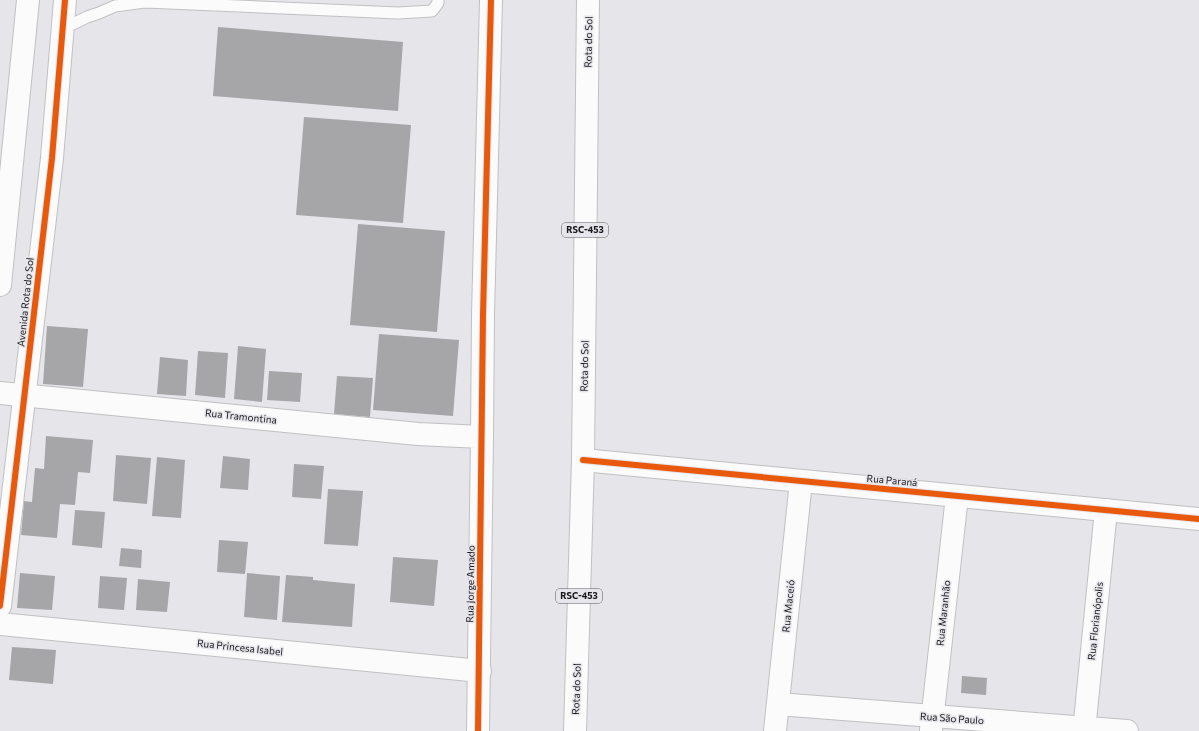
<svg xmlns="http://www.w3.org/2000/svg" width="1199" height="731" viewBox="0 0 1199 731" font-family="Commissioner,sans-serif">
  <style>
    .building { fill: #a6a6a9 }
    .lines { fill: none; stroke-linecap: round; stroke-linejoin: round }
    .lane-casing { stroke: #c0c0c2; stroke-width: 13 }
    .street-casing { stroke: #c0c0c2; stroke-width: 24 }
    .secondary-casing { stroke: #c0c0c2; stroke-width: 24 }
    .highway-casing { stroke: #c0c0c2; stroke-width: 24 }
    .lane { stroke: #fbfbfc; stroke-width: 11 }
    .street { stroke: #fbfbfc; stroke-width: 22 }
    .secondary { stroke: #fbfbfc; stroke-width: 22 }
    .highway { stroke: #fbfbfc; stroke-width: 22 }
    .cycleway-casing { stroke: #e5e5eb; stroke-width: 8 }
    .cycleway { stroke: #e8590c; stroke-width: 6 }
    .labels { text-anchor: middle; stroke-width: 3; stroke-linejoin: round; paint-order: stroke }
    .shield { fill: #e5e5eb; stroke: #565659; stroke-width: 1 }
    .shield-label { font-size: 9px; font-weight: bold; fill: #19191b }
    .street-label { font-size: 10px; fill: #19191b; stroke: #e5e5eb }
  </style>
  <rect width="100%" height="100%" fill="#e6e6ea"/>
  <g class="building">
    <path d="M218 27 403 42 398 111 213 96Z"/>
    <path d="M304 117 411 125 403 223 296 215Z"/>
    <path d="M358 224 445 231 437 332 350 325Z"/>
    <path d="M47 326 88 329 83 387 43 384Z"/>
    <path d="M379 334 459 340 453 416 373 410Z"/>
    <path d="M238 346 266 349 262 402 234 399Z"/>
    <path d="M198 351 228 353 225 398 195 395Z"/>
    <path d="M160 357 188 360 186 396 157 394Z"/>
    <path d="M269 371 302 373 300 402 267 400Z"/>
    <path d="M337 376 373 378 370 417 334 414Z"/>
    <path d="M46 436 93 440 90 473 78 472 75 505 60 504 57 538 21 535 24 501 32 502 35 468 44 469Z"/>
    <path d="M116 455 151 458 147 504 113 501Z"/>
    <path d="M223 456 250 459 248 490 220 488Z"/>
    <path d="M157 457 185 460 181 518 152 516Z"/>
    <path d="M294 464 324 466 321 499 292 497Z"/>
    <path d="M328 489 363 491 358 546 324 544Z"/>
    <path d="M75 510 105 512 102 548 72 545Z"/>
    <path d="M219 540 248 542 245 574 217 572Z"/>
    <path d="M121 548 142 550 141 568 119 566Z"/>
    <path d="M393 557 438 560 434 606 390 602Z"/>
    <path d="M20 573 55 576 52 610 17 608Z"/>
    <path d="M247 573 280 576 277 620 244 617Z"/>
    <path d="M286 575 313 577V580L355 584 352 627 282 622Z"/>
    <path d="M100 576 127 578 124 610 98 608Z"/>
    <path d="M138 579 170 582 167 612 136 610Z"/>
    <path d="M12 647 56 650 53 684 9 680Z"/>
    <path d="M962 676 987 678 986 695 961 693Z"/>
  </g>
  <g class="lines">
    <g class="lane-casing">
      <path id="lane" d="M63 29 87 17 99 13 115 6 145 2 398 13 432 11 438 3V0"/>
    </g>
    <g class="street-casing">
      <g id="street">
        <path d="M0 285 28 0"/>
        <path d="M482 437 483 315 491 0"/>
        <path d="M583 460 1199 519"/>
        <path d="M0 606 52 158 65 0"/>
        <path d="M0 624 480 671"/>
        <path d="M778 704 1127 731"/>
        <path d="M931 730 957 496"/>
        <path d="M775 731 801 481"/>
        <path d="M1084 731 1106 510"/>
      </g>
    </g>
    <g class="secondary-casing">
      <path id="secondary" d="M0 393 418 434 482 437 478 731"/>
    </g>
    <g class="highway-casing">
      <path id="highway" d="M575 731 583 460 588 0"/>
    </g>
    <use href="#lane" class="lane"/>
    <use href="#street" class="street"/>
    <use href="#secondary" class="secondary"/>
    <use href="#highway" class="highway"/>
    <g class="cycleway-casing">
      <g id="cycleway">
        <path d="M583 460 1199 519"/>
        <path d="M0 606 52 158 65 0"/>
        <path d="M478 731 483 315 491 0"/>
      </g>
    </g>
    <use href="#cycleway" class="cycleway"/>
  </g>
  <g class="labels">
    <g class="shield">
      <rect x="562" y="223" width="46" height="14" rx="3"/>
      <rect x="556" y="589" width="46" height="14" rx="3"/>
    </g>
    <g class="shield-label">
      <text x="585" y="233">RSC-453</text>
      <text x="579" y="599">RSC-453</text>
    </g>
    <g class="street-label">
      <text transform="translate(588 42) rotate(-89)" y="4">Rota do Sol</text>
      <text transform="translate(25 302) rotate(-84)" y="4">Avenida Rota do Sol</text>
      <text transform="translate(584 366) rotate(-89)" y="4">Rota do Sol</text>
      <text transform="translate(241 416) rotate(6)" y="4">Rua Tramontina</text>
      <text transform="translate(892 480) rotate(5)" y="4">Rua Paraná</text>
      <text transform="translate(470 584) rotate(-89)" y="4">Rua Jorge Amado</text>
      <text transform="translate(788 606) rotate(-84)" y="4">Rua Maceió</text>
      <text transform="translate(943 613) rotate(-84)" y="4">Rua Maranhão</text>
      <text transform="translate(1095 621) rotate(-84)" y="4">Rua Florianópolis</text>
      <text transform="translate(240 647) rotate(6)" y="4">Rua Princesa Isabel</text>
      <text transform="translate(576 689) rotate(-88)" y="4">Rota do Sol</text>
      <text transform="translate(952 718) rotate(4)" y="4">Rua São Paulo</text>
    </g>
  </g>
</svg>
